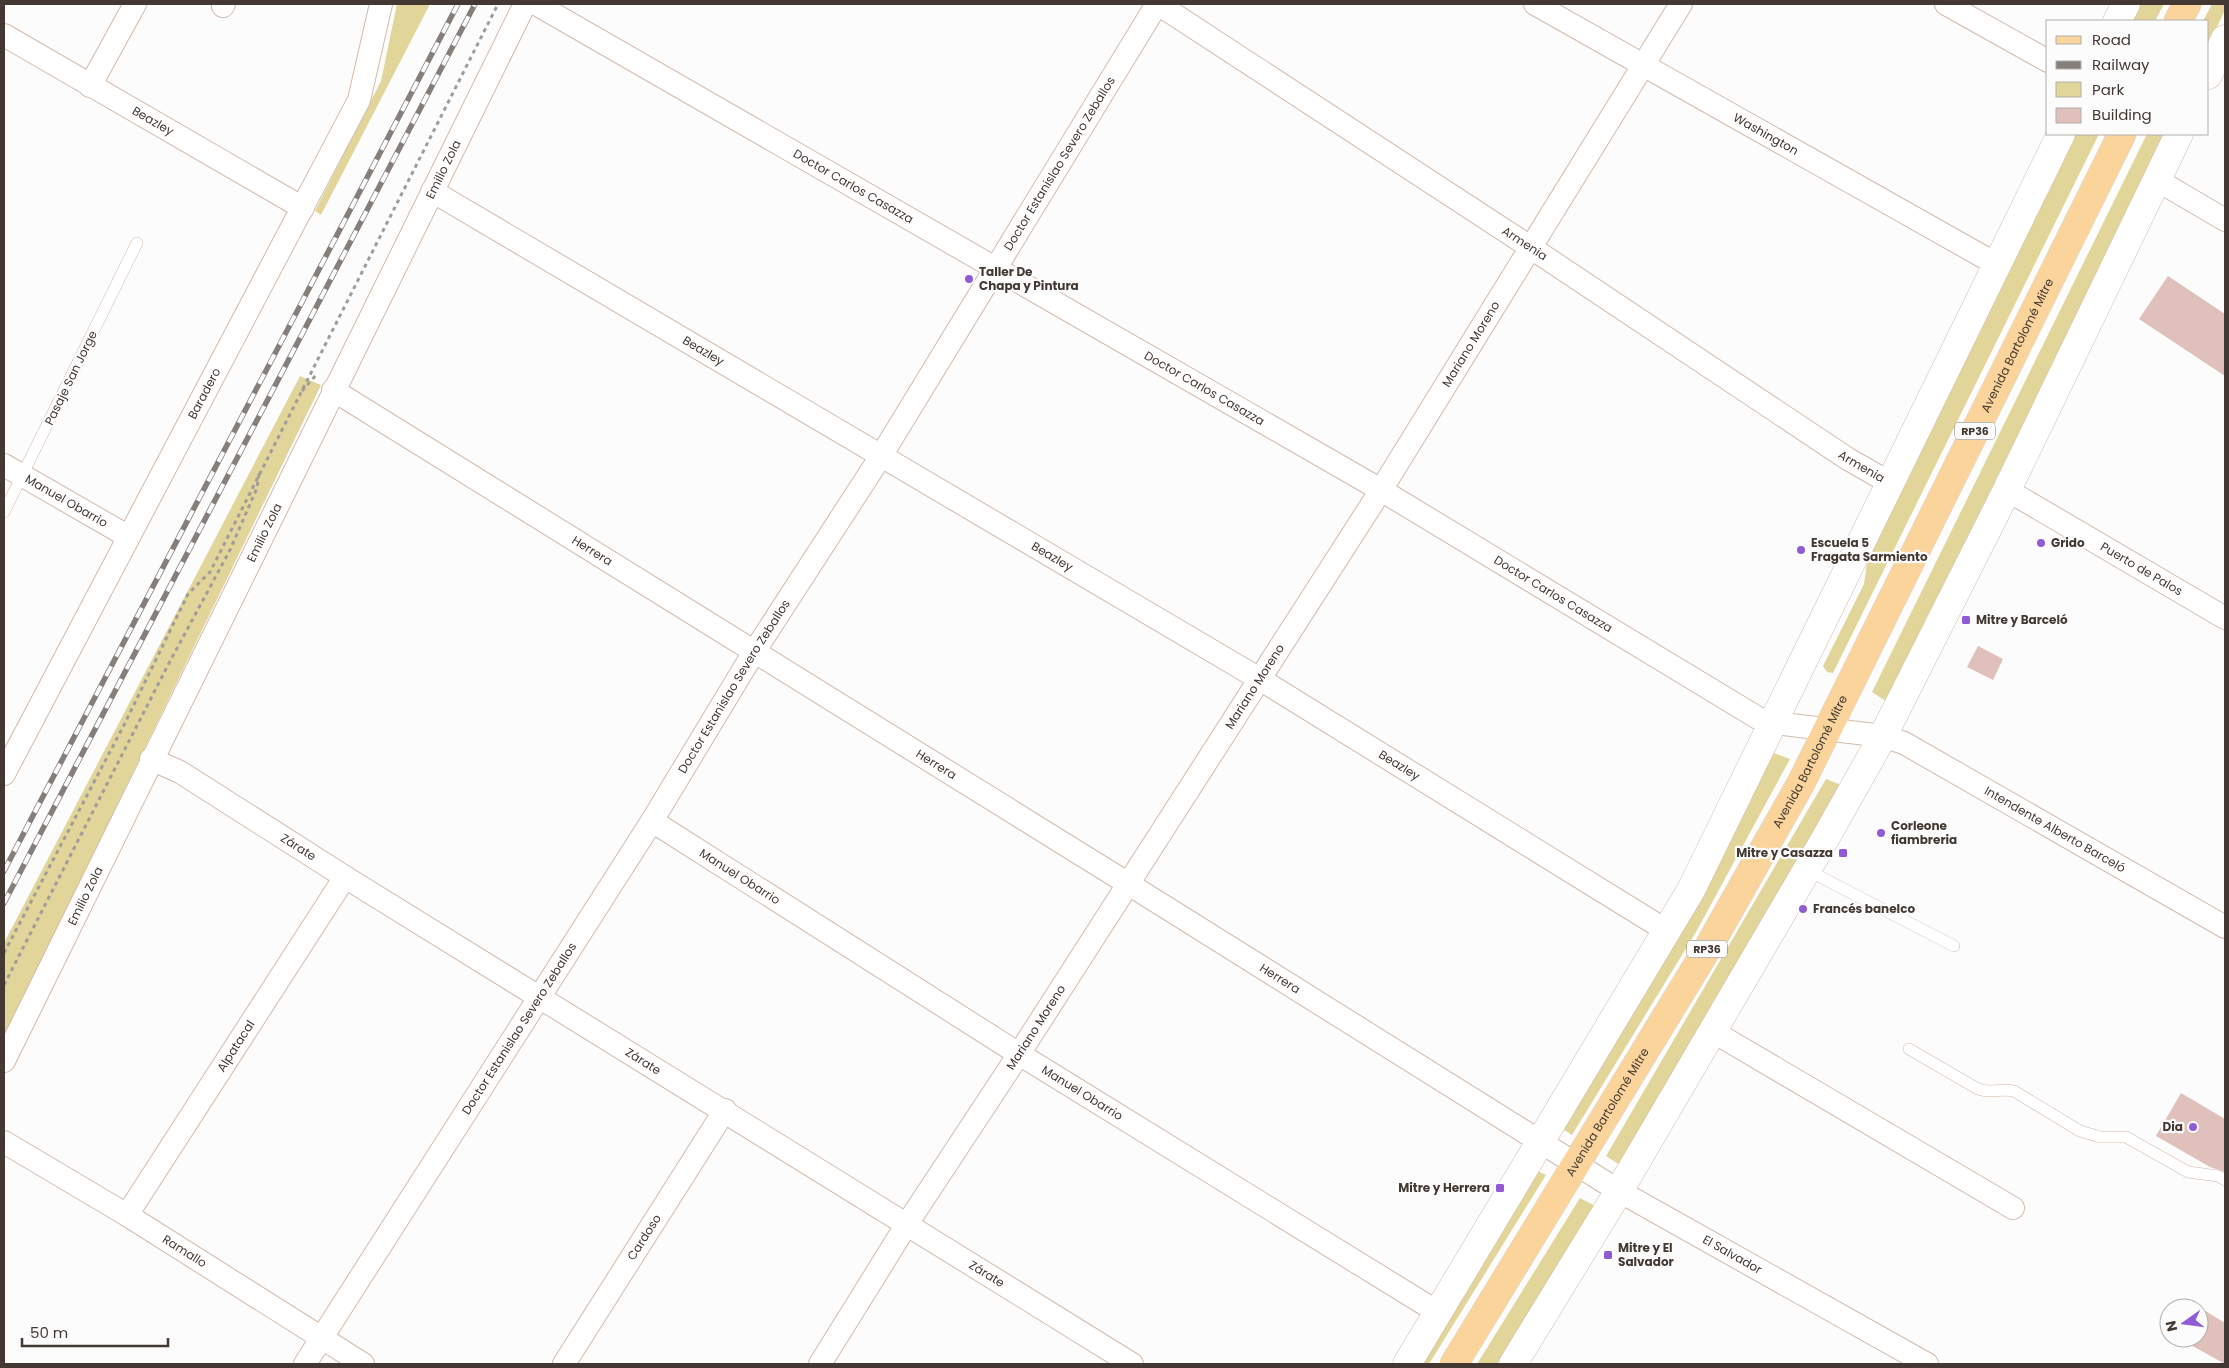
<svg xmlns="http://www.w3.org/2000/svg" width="2229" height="1368" viewBox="0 0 2229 1368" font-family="Poppins,sans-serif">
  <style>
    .green { fill: #e1d599 }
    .building { fill: #dfc0ba }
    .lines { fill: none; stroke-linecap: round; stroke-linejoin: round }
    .service-casing { stroke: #d3baaa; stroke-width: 12 }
    .minor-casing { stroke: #d3baaa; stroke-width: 24 }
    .tertiary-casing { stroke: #d3baaa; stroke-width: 29 }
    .primary-casing { stroke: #d9d7d6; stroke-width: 29 }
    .path { stroke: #a29c99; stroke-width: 3; stroke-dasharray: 4 4; stroke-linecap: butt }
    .service { stroke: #fff; stroke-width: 11 }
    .minor { stroke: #fff; stroke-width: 22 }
    .tertiary { stroke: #fff; stroke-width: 28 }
    .primary { stroke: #fad49a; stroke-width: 28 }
    .rail-casing { stroke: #857e7b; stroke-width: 5.5 }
    .rail { stroke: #fcfcfc; stroke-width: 4; stroke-dasharray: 11; stroke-linecap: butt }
    .poi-dot { fill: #8f5cd5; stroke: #fcfcfc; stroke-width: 2 }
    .labels { text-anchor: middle; stroke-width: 4.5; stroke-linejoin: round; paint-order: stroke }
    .shield { fill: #fcfcfc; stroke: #7a736f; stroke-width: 1 }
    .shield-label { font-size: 11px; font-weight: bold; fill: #433832 }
    .street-label { font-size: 12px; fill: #433832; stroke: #fcfcfc }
    .poi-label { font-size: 12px; font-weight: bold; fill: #433832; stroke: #fcfcfc; text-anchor: start }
  </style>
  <rect width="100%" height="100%" fill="#fcfcfc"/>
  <g class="green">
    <path d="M397 4H430L321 215 315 211 381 81Z"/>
    <path d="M2140 4H2164L2155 21H2132Z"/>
    <path d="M2212 4H2225V10L2208 46V21H2203Z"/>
    <path d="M2076 134H2099L1833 673 1827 672 1823 666 1864 584 1868 556Z"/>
    <path d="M2147 134H2165L1887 702 1872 692Z"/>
    <path d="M300 376 321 385 4 1038V943Z"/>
    <path d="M1774 753 1790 759 1696 932 1572 1135 1561 1128 1683 925Z"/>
    <path d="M1826 779 1841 785 1620 1165 1606 1156Z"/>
    <path d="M1537 1171 1546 1175 1429 1364H1416Z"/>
    <path d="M1580 1198 1595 1206 1497 1364H1477Z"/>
  </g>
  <g class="building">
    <path d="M2168 276 2225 314V376L2139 319Z"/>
    <path d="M1978 646 2003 659 1993 680 1967 667Z"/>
    <path d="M2181 1093 2225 1119V1172L2210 1167 2156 1136Z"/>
    <path d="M2199 1307 2225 1323V1364L2178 1338H2199Z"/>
  </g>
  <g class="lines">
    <g class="service-casing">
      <g id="service">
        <path d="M4 512 137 243"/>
        <path d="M1807 870 1954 946"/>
        <path d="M1909 1049 1978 1089C1992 1094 2001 1088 2014 1091L2080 1131 2100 1137H2126L2188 1172 2218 1176 2225 1180"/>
      </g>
    </g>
    <g class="minor-casing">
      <g id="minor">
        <path id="s1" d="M536 4 1381 490 1758 718 1775 723 1883 736 1904 743 2225 927"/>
        <path id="s2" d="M1158 4 1530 247 1848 459 1890 483"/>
        <path id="s3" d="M1535 4 1996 264"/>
        <path d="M1946 4 2048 61"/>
        <path d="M223 6 224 4"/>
        <path id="s4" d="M4 35 303 208"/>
        <path d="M90 86 135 4"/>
        <path d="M2157 180 2225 220"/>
        <path id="s5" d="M432 191 1258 678 1667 931"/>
        <path id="s6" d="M333 390 1127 883 1619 1191 1927 1364"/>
        <path id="s7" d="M4 465 129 537"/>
        <path id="s8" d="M2007 490 2225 618"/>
        <path id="s9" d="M151 759 180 772 345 877 1132 1364"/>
        <path id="s10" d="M4 774 359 100 381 4"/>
        <path id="s11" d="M652 821 1019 1054 1439 1313"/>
        <path d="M1712 1031 2013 1208"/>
        <path id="s12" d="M4 1061 525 4"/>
        <path id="s13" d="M4 1142 127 1215 363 1364"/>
        <path id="s14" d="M127 1215 345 877"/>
        <path id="s15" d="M305 1364 652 821 754 652 881 456 1157 4"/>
        <path id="s16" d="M564 1364 725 1110"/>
        <path id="s17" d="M820 1364 907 1224 1019 1054 1381 490 1681 4"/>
      </g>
    </g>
    <g class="tertiary-casing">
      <g id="tertiary">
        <path d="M2117 21 2126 4"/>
        <path d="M2208 75 2225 39"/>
        <path d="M1407 1364 1691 890 2061 134"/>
        <path d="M1513 1364 1619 1191 1821 846 1883 736 2007 490 2179 134"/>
      </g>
    </g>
    <g class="primary-casing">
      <g id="primary">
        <path d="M2178 21 2187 4"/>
        <path id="s18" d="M1454 1364 1709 946 1801 783 2122 134"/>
      </g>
    </g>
    <g class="path">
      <path d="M302 391 316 375"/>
      <path d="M4 953 123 727 188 594 210 572 498 4"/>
      <path d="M4 985 168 665 230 550 257 488 259 474"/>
    </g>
    <use href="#service" class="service"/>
    <use href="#minor" class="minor"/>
    <use href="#tertiary" class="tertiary"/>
    <use href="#primary" class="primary"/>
    <g class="rail-casing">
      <g id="rail">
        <path d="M4 871 458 4"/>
        <path d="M4 903 475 4"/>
      </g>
    </g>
    <use href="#rail" class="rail"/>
  </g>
  <g class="poi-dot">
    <circle cx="969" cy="279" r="5"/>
    <circle cx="2041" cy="543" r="5"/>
    <circle cx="1801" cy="550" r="5"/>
    <rect x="1961" y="615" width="10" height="10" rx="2.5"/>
    <circle cx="1881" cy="833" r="5"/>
    <rect x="1838" y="848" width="10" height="10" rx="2.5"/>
    <circle cx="1803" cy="909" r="5"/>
    <circle cx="2193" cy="1127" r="5"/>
    <rect x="1495" y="1183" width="10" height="10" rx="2.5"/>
    <rect x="1603" y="1250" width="10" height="10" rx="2.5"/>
  </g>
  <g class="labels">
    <g class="shield">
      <rect x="1955" y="422.5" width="40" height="17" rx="4"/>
      <rect x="1687" y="940.5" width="40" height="17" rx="4"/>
    </g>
    <g class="shield-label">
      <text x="1975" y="435">RP36</text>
      <text x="1707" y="953">RP36</text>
    </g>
    <g class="street-label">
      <text dy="4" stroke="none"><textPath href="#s4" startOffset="172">Beazley</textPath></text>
      <text dy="4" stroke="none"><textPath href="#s3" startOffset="265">Washington</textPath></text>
      <text dy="4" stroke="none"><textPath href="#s15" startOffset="1418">Doctor Estanislao Severo Zeballos</textPath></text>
      <text dy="4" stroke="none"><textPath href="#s12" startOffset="994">Emilio Zola</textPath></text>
      <text dy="4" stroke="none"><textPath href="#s1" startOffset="366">Doctor Carlos Casazza</textPath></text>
      <text dy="4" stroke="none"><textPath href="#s2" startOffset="438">Armenia</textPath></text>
      <text dy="4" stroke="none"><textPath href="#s17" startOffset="1210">Mariano Moreno</textPath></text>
      <text dy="4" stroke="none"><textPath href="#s18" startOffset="1165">Avenida Bartolomé Mitre</textPath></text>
      <text dy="4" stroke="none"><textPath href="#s5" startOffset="315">Beazley</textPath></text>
      <text transform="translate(71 378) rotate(-64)" y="4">Pasaje San Jorge</text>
      <text dy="4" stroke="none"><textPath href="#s1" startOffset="771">Doctor Carlos Casazza</textPath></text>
      <text dy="4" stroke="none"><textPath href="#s10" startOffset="430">Baradero</textPath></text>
      <text dy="4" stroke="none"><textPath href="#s2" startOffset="842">Armenia</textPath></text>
      <text dy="4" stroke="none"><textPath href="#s7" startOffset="72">Manuel Obarrio</textPath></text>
      <text dy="4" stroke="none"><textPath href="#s12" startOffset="589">Emilio Zola</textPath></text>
      <text dy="4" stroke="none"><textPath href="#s6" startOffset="305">Herrera</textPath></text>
      <text dy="4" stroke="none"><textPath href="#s5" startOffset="720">Beazley</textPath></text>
      <text dy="4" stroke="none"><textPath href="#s8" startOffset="156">Puerto de Palos</textPath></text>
      <text dy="4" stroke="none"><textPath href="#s1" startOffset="1176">Doctor Carlos Casazza</textPath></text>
      <text dy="4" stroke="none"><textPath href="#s15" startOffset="802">Doctor Estanislao Severo Zeballos</textPath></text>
      <text dy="4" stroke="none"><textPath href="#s17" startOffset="805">Mariano Moreno</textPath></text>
      <text dy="4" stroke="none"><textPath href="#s18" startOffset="700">Avenida Bartolomé Mitre</textPath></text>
      <text dy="4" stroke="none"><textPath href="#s6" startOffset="710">Herrera</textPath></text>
      <text dy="4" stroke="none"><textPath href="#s5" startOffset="1125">Beazley</textPath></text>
      <text dy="4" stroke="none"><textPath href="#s1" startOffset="1738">Intendente Alberto Barceló</textPath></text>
      <text dy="4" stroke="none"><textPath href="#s9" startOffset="172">Zárate</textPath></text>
      <text dy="4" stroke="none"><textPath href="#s11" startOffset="104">Manuel Obarrio</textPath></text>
      <text dy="4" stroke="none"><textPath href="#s12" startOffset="184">Emilio Zola</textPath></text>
      <text dy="4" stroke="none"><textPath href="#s6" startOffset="1115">Herrera</textPath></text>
      <text dy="4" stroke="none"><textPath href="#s17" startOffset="400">Mariano Moreno</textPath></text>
      <text dy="4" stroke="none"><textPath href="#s15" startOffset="398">Doctor Estanislao Severo Zeballos</textPath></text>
      <text dy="4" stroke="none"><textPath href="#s14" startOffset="201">Alpatacal</textPath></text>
      <text dy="4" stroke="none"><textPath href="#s9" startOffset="578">Zárate</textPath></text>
      <text dy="4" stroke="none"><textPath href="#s11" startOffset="509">Manuel Obarrio</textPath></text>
      <text dy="4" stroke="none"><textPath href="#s18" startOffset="295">Avenida Bartolomé Mitre</textPath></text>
      <text dy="4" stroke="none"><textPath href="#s16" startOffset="150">Cardoso</textPath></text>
      <text dy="4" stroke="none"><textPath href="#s13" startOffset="211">Ramallo</textPath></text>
      <text dy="4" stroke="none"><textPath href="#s6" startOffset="1645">El Salvador</textPath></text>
      <text dy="4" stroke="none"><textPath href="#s9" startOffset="982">Zárate</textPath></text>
    </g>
    <g class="poi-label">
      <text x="979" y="276">Taller De<tspan x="979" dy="14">Chapa y Pintura</tspan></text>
      <text x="1811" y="547">Escuela 5<tspan x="1811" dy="14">Fragata Sarmiento</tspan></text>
      <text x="2051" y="547">Grido</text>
      <text x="1976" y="624">Mitre y Barceló</text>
      <text x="1891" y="830">Corleone<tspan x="1891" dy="14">fiambreria</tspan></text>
      <text x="1833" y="857" text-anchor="end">Mitre y Casazza</text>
      <text x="1813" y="913">Francés banelco</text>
      <text x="2183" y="1131" text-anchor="end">Dia</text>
      <text x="1490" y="1192" text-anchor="end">Mitre y Herrera</text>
      <text x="1618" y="1252">Mitre y El<tspan x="1618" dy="14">Salvador</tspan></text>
    </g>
  </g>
  <rect width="2229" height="1368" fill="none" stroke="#433832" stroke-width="10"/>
  <rect x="2046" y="20" width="162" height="115" fill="#fcfcfc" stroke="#b2aeab"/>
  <rect x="2056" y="36" width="25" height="8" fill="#fad49a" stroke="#b2aeab"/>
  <text x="2092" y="45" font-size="15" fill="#433832">Road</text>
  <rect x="2056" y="61" width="25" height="8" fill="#857e7b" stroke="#b2aeab"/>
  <text x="2092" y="70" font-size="15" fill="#433832">Railway</text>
  <rect x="2056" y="82" width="25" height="15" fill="#e1d599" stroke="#b2aeab"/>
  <text x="2092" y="95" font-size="15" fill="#433832">Park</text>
  <rect x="2056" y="108" width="25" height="15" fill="#dfc0ba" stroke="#b2aeab"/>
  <text x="2092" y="120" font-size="15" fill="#433832">Building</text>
  <g transform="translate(2184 1323) rotate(256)"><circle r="24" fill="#fcfcfc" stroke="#b2aeab"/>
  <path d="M0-4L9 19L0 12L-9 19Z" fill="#8f5cd5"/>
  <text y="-8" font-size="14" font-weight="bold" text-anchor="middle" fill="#433832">N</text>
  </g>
  <path d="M22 1338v8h146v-8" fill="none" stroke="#433832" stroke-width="2.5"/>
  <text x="30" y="1338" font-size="15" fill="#433832" stroke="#fcfcfc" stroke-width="4" paint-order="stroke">50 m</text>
</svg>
